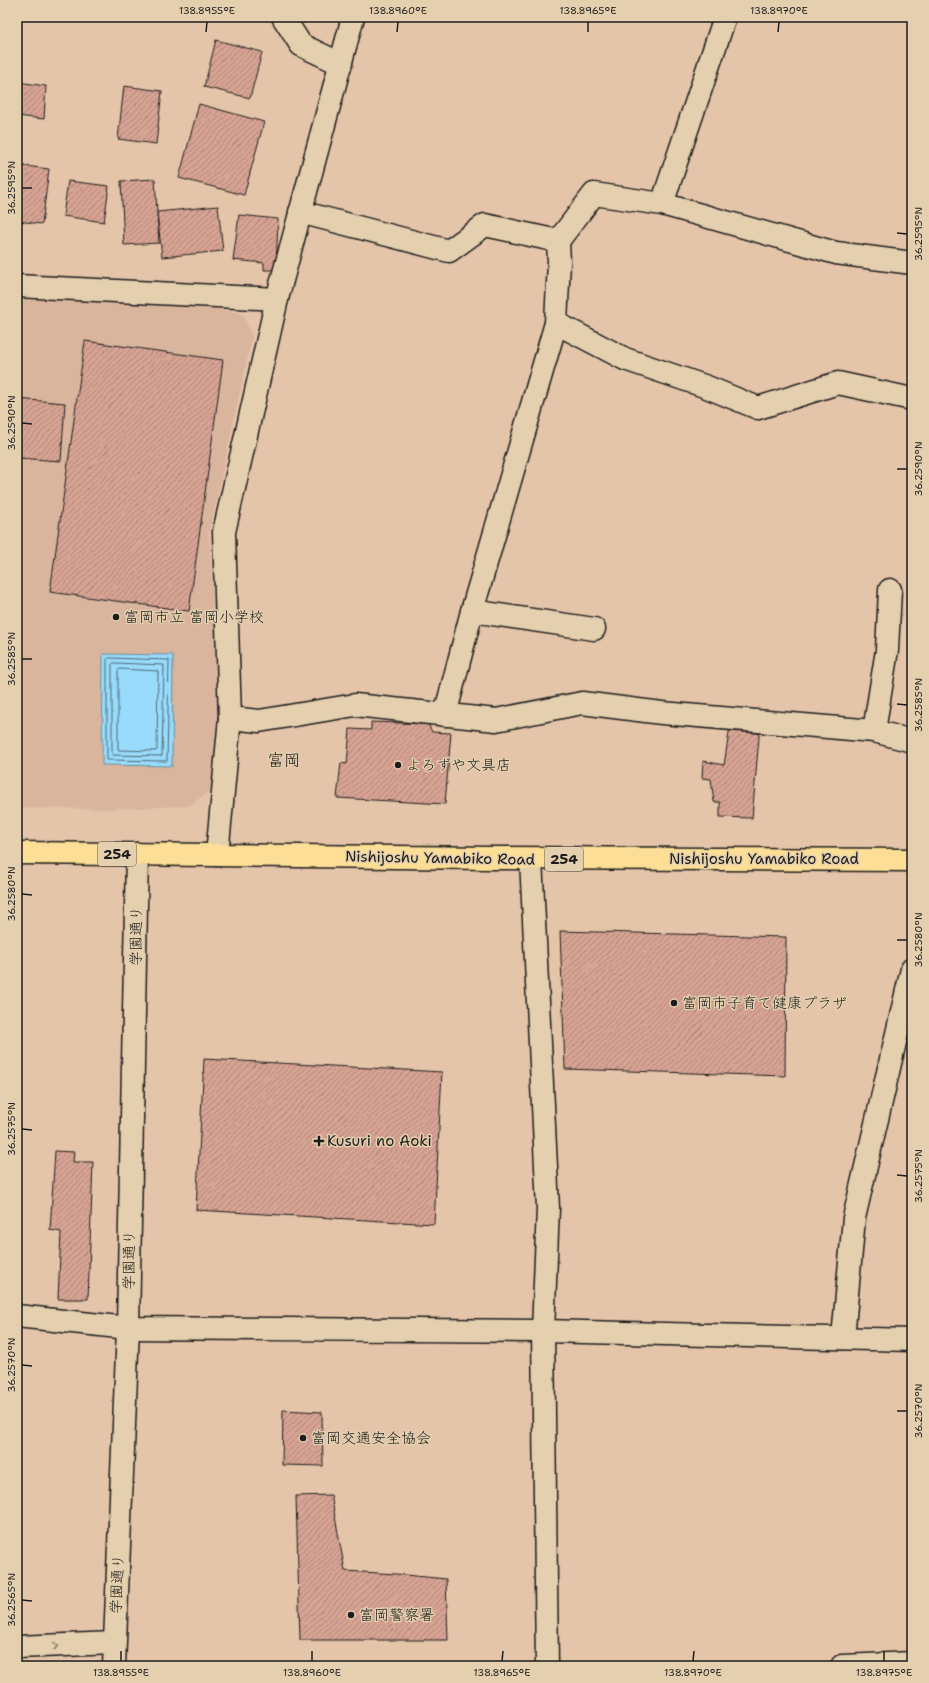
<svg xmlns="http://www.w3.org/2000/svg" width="929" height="1683" viewBox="0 0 929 1683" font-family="'Shantell Sans','Klee One',sans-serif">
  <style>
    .built { fill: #d9b59d }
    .water { fill: #98dbfa; stroke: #668fa1 }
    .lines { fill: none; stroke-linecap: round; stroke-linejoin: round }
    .shore { stroke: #4e6875; stroke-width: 1 }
    .building { fill: url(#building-hatch); stroke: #1c1c1c }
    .minor-casing { stroke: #1c1c1c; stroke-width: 25 }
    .highway-casing { stroke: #1c1c1c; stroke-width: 25 }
    .minor { stroke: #e4cfae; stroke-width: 22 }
    .highway { stroke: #fcde96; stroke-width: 22 }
    .oneway { stroke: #8a7e6c }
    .ticks { fill: none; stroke: #1c1c1c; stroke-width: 1.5 }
    .poi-dot { fill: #1c1c1c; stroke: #e4cfae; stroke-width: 1.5 }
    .labels { text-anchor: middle; stroke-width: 3; stroke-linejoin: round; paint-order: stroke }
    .shield { fill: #e4cfae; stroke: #585248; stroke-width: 1 }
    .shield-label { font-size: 14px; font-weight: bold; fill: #1c1c1c }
    .poi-label { font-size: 15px; fill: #1c1c1c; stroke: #e4cfae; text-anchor: start }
    .street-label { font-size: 15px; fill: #1c1c1c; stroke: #e4cfae }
    .quarter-label { font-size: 17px; fill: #1c1c1c; stroke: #e4cfae }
    .neatline { fill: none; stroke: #1c1c1c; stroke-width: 1.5 }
    .ticks-label { font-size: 10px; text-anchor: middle; fill: #1c1c1c }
  </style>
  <defs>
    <pattern id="building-hatch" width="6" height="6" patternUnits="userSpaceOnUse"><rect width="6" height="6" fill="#d7a393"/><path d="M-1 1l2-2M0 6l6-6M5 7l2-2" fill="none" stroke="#ae8477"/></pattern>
  </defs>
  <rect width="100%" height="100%" fill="#e5c5a9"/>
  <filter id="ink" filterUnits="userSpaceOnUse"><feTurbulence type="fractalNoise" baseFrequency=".025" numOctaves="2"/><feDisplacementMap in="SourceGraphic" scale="8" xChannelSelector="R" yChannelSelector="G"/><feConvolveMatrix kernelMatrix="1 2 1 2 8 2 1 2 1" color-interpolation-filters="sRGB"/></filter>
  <g filter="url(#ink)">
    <path class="built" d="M17 291 210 307 243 314 252 337 209 534 220 699 218 785 189 806 105 809 17 808Z"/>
    <path class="water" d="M103 654 173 655 172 766 102 765Z"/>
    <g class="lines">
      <g class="shore">
        <path d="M109 658 169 660 167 761 107 760V660Z"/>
        <path d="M114 663 164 665 162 756 112 755V665Z"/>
        <path d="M120 669 158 671 157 749 156 751 119 750 118 749V671Z"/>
      </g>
    </g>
    <g class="building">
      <path d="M216 40 262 52 250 98 204 87Z"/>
      <path d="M17 82 46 86 44 119 17 116Z"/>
      <path d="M124 86 162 91 156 144 118 139Z"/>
      <path d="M199 104 264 122 244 195 179 178Z"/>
      <path d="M17 165 49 169 42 224 17 221Z"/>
      <path d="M155 179 159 243 124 245 121 181Z"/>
      <path d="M68 181 109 186 104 222 63 216Z"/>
      <path d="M218 206 223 251 162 257 157 212Z"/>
      <path d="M239 215 278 219 276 270H264V263L233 260Z"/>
      <path d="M85 341 223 360 189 611 50 592Z"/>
      <path d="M17 399 65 403 61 461 17 458Z"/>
      <path d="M371 722 428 724 432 732 451 733 445 804 337 798 341 763 347 764 350 729 371 730Z"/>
      <path d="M730 726H760L752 818 720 817V802H714L711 779 702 778 703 761 724 765Z"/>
      <path d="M560 931 786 937 785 1076 565 1069Z"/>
      <path d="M204 1059 442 1072 434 1224 196 1210Z"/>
      <path d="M55 1151 74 1152 73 1162H93L88 1299H58L61 1232 50 1230Z"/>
      <path d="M283 1410 322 1412 323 1466 282 1465Z"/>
      <path d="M331 1495 345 1571 396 1574 446 1579 448 1640H300L296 1496Z"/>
    </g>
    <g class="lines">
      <g class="minor-casing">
        <g id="minor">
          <path d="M283 17 301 45 341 64"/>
          <path d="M662 204 725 17"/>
          <path d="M300 212 449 251 485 225 558 241 594 194 662 204 836 253 912 263"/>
          <path d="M17 286 277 299"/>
          <path d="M556 323 625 359 707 387 758 408 838 383 912 399"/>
          <path d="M472 611 594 629"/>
          <path d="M445 715 472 611 556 323 559 262 558 241"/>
          <path d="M230 718 259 721 355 705 496 720 582 703 662 713 874 731 912 741"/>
          <path d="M874 731 887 650 890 590"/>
          <path d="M217 855 230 718 224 532 277 299 353 17"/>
          <path d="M531 859 548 1208 543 1331 547 1666"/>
          <path d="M17 1316 128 1328 543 1331 912 1340"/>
          <path d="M843 1338 854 1218 912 969"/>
          <path d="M17 1647 114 1643"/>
          <path d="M114 1666 128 1328 137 854"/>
          <path d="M842 1666 912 1663"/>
        </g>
      </g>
      <g class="highway-casing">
        <path id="highway" d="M17 853 493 858 912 860"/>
      </g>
      <use href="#minor" class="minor"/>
      <use href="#highway" class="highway"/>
    </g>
    <defs><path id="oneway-chevron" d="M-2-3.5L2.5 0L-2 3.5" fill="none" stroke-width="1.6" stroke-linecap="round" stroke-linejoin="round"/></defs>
    <use class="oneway" href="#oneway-chevron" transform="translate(56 1646) rotate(-2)"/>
  </g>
  <path class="ticks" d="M206 32 207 22M397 32 398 22M588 32V22M778 32 779 22M22 188H32M897 233 907 234M22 423 32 424M897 469H907M22 659H32M897 704 907 705M22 894 32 895M897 940H907M22 1129 32 1130M897 1175 907 1176M22 1365 32 1366M897 1411H907M22 1600 32 1601M121 1661V1651M312 1661V1651M502 1661 503 1651M693 1661 694 1651M884 1661V1651"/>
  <g class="poi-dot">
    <circle cx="116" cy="617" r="4"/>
    <circle cx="398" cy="765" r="4"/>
    <circle cx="674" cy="1003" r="4"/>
    <path d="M317 1135h4v4h4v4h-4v4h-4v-4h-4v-4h4z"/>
    <circle cx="303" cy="1438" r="4"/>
    <circle cx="351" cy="1615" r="4"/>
  </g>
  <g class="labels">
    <g class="shield">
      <rect x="98" y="842" width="38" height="24" rx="3"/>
      <rect x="545" y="847" width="38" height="24" rx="3"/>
    </g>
    <g class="shield-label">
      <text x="117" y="859">254</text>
      <text x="564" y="864">254</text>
    </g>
    <g class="poi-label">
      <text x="124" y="622">富岡市立 富岡小学校</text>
      <text x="406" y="770">よろずや文具店</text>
      <text x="682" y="1008">富岡市子育て健康プラザ</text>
      <text x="327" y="1146">Kusuri no Aoki</text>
      <text x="311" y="1443">富岡交通安全協会</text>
      <text x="359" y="1620">富岡警察署</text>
    </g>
    <g class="street-label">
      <text transform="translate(440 858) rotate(1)" y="5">Nishijoshu Yamabiko Road</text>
      <text x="764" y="864">Nishijoshu Yamabiko Road</text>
      <text transform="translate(136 936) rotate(-89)" y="5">学園通り</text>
      <text transform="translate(129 1260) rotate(-89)" y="5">学園通り</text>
      <text transform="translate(117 1584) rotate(-87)" y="5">学園通り</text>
    </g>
    <g class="quarter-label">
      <text x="284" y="766">富岡</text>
    </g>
  </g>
  <rect width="929" height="1683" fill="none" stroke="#e4cfae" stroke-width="44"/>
  <rect x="22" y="22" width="885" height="1639" class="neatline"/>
  <g class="ticks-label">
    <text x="207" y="14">138.8955°E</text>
    <text x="398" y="14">138.8960°E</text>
    <text x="588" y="14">138.8965°E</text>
    <text x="779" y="14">138.8970°E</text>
    <text transform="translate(11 188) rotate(-90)" y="4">36.2595°N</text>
    <text transform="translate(918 234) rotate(-90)" y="4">36.2595°N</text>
    <text transform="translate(11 423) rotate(-90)" y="4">36.2590°N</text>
    <text transform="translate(918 469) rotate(-90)" y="4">36.2590°N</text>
    <text transform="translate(11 659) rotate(-90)" y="4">36.2585°N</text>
    <text transform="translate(918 705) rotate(-90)" y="4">36.2585°N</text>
    <text transform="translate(11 894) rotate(-90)" y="4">36.2580°N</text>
    <text transform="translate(918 940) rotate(-90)" y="4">36.2580°N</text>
    <text transform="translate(11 1129) rotate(-90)" y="4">36.2575°N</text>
    <text transform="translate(918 1176) rotate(-90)" y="4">36.2575°N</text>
    <text transform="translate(11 1365) rotate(-90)" y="4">36.2570°N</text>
    <text transform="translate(918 1411) rotate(-90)" y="4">36.2570°N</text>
    <text transform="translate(11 1600) rotate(-90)" y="4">36.2565°N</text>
    <text x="121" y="1676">138.8955°E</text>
    <text x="312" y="1676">138.8960°E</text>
    <text x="502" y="1676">138.8965°E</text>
    <text x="693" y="1676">138.8970°E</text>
    <text x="884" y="1676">138.8975°E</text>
  </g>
</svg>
